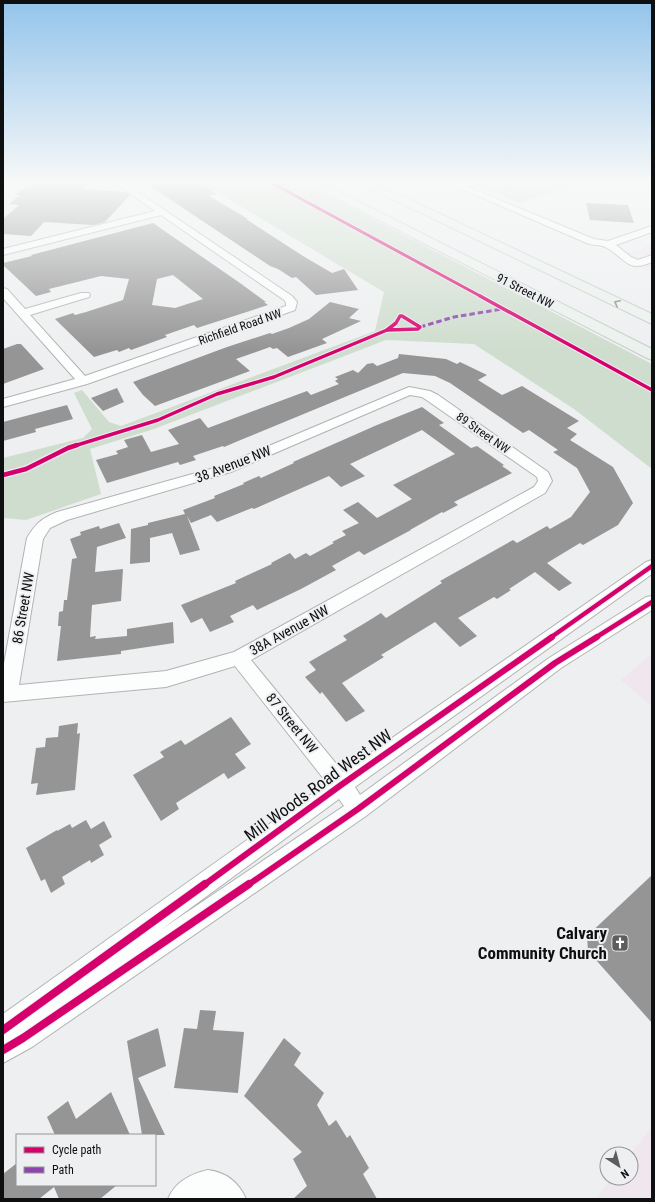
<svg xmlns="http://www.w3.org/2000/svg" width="655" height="1202" viewBox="0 0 655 1202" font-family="'Roboto Condensed',sans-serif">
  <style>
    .commercial { fill: #efe6ef }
    .education { fill: #f0e6ee }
    .green { fill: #ceddcd }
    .building { fill: #959595; fill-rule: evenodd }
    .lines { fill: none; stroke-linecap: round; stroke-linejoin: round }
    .minor-casing { stroke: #b3b3b4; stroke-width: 2 }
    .major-casing { stroke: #c8c9ca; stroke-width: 2 }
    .minor { fill: #fcfdfd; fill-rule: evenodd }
    .major { fill: #ebf2ed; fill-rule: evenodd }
    .quiet { stroke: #8e44ad; stroke-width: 3; stroke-dasharray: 5.5 3; stroke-linecap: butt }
    .cycleway-far4-casing { stroke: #edeff1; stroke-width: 4.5 }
    .cycleway-far3-casing { stroke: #edeff1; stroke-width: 5.5 }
    .cycleway-far2-casing { stroke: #edeff1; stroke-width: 7 }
    .cycleway-far1-casing { stroke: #edeff1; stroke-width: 8 }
    .cycleway-casing { stroke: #edeff1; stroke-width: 10 }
    .cycleway-far4 { stroke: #d6006c; stroke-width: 3 }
    .cycleway-far3 { stroke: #d6006c; stroke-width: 3.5 }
    .cycleway-far2 { stroke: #d6006c; stroke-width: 4.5 }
    .cycleway-far1 { stroke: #d6006c; stroke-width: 6 }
    .cycleway { stroke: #d6006c; stroke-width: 8 }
    .oneway { stroke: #888c8a }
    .labels { text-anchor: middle; stroke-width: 4; stroke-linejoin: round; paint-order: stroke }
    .far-street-label { font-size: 12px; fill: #0e0f10; stroke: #edeff1 }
    .street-label { font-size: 14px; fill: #0e0f10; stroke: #edeff1 }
    .near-street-label { font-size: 17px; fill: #0e0f10; stroke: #edeff1 }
    .near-poi-label { font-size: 17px; font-weight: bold; fill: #0e0f10; stroke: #edeff1; text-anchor: end }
  </style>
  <rect width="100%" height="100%" fill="#eeeff0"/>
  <path class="commercial" d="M652 244V273L617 257Z"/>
  <g class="education">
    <path d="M652 654V706L621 680Z"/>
    <path d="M652 1126V1199H596L612 1178H631V1154Z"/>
  </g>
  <g class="green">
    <path d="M200 182H302L652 364V469L574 409 474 344 386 340 154 429 90 449 101 494 26 520 3 518V458L83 438 92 429 74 393 82 390 109 422 121 426 375 331 384 292Z"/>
    <path d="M469 182H585L519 203Z"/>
  </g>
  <g class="building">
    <path d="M32 182H91L83 189 125 192 130 195 105 222 93 225 44 222 31 236 3 234V219L19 205 9 204 20 195H15Z"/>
    <path d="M144 182H199L217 194 209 196 248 219H246L303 256 332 273 344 269 358 290 316 295 296 277 292 278 278 269 270 266Z"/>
    <path d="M586 203 628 205 634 223 590 220Z"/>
    <path d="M153 223 240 283 266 302H264L268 305 197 328 194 325 165 335 167 337 131 350 129 348 119 352 117 350 94 357 55 319 73 313 75 315 86 312 123 300 129 279 101 276 49 289 51 292 36 296 3 265V263L32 256 31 255ZM173 275 203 299 175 308 152 305 157 279Z"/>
    <path d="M330 302 359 309 349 318 361 321 322 339 327 343 288 357 277 348 273 349 270 347 236 359 250 371 155 406 143 395 133 382 227 347 270 333 272 334 289 328 309 319Z"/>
    <path d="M17 344H21L44 369 3 384V349Z"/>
    <path d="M399 354 446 359 457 364 460 362 487 375 478 380 502 395 522 386 579 421 567 428 577 434 570 440 613 467 633 503 618 525 583 545 580 543 547 563 572 583 559 591 535 572 509 589 511 590 497 599 494 597 458 618 477 636 460 647 435 622 381 655 384 657 342 683 365 711 346 722 322 692 320 694 305 677 316 670 309 662 347 640 343 636 365 623 381 613 386 618 442 583 440 581 513 540 517 543 547 526 550 529 571 517 590 492 577 468 553 452 558 450 529 430 523 433 450 383 435 376 403 373 243 439 224 447 223 446 193 456 196 460 180 465 178 462 107 483 96 460 118 454 116 451 128 447 124 440 142 435 151 452 179 444 168 430 200 418 208 428 307 391 311 395 339 384 335 381 338 379 335 377 353 370 358 373 367 364 373 363 377 366 398 358Z"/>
    <path d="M117 388 124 402 103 411 91 398Z"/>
    <path d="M67 405 73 419 35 429 36 432 3 441V422Z"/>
    <path d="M422 407 444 423 439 425 471 448 477 446 504 465 502 466 512 473 454 502 458 505 443 513 442 512 410 530H411L364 555 359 551 332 566 336 570 301 589 257 610 253 605 230 616 234 622 210 632 202 618 191 623 181 605 236 583 235 581 272 564 271 563 290 553 295 559 306 553 310 556 334 543 332 542 346 535 342 531 359 523 343 510 358 502 377 518 412 499 393 485 455 454 422 430 350 464 365 476 341 487 329 476 254 509 252 508 217 522 211 515 191 523 187 516 200 550 180 555 172 533 150 538V562L130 564 131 529 148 525V523L185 514 183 510 215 498 214 496 244 484 243 483 259 476 261 478 294 463 293 462 377 425Z"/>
    <path d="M119 523 126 538 97 547 95 572 123 569 121 601 92 605 90 637 96 636 95 639 127 636V629L173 622 174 643 121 651V654L57 661 61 626H58L59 612 63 611 64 600H67L72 559 77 558 70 539 81 535 80 532 99 526 100 529Z"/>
    <path d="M231 717 251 744 235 754 246 768 228 779 224 773 176 803 179 809 161 821 133 775 164 757 160 752 181 740 185 745Z"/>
    <path d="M78 723 77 734 80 733 75 790 36 795 38 783 31 784 36 748 45 747 46 738 58 737 59 726Z"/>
    <path d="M86 820 91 829 104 821 112 837 99 845 104 855 91 863 90 860 62 877 65 884 51 893 45 879 41 881 26 848 57 830V831L70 824 72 828Z"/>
    <path d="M652 875V1023L588 951 587 936Z"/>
    <path d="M200 1010 216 1011 213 1030 244 1032 238 1093 174 1088 184 1028 197 1029Z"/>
    <path d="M158 1028 166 1066 138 1078 165 1135H142L127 1041Z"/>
    <path d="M284 1038 301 1053 294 1065 324 1093 317 1105 329 1126 336 1120 347 1138 350 1135 369 1168 363 1174 377 1199H293L307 1186 293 1159 302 1152 244 1096Z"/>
    <path d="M111 1092 130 1135H55L47 1117 68 1101 76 1119Z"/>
    <path d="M17 1163V1185H117L100 1199H59L54 1187 39 1199H3V1174Z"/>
  </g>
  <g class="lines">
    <g class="minor-casing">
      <g id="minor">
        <path d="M114 182H123L292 296 297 302 295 310 87 384 3 407V399L75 379 3 298V288L7 289 25 309 81 293H89L90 295 89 297 30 315 85 376 286 306V303L284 300 161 215 3 255V249L155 211Z"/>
        <path d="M446 182H456L594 239 608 241 652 226V232L616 245 631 257 638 260 652 255V262C627 273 626 259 607 248 603 245 594 245 589 244Z"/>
        <path d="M409 387 430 391 438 395 548 472 552 481 545 493 251 660 343 772 646 562 652 560V574L355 787 360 795 549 658 646 597 652 596V610L561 668 366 816 32 1047 3 1063V1014L327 783 235 666 166 687 3 702V669L27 538C36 523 41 519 57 512L221 466ZM410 395 422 397 428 401 537 477 538 481 534 487 234 652 166 671 19 685 43 539 50 528 67 520 231 472ZM339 799 344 806 162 929Z"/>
        <path d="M208 1170C226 1172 239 1183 246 1199H168C175 1182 190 1174 208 1170Z"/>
      </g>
    </g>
    <g class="major-casing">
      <g id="major">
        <path d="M308 182H320L652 349V360L647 358 309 184Z"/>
        <path d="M360 182H373L652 314V324L361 184Z"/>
      </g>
    </g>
    <use href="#minor" class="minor"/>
    <use href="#major" class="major"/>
    <path class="quiet" d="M420 327 454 317 502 309"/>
    <g class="cycleway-far4-casing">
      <path id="cycleway-far4" d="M270 182 482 297"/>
    </g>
    <g class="cycleway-far3-casing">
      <g id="cycleway-far3">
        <path d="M480 296 652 390"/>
        <path d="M400 316H402L420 327 418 329 387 330 396 323Z"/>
        <path d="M74 446 158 420 217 394 274 377 387 330"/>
      </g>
    </g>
    <g class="cycleway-far2-casing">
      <g id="cycleway-far2">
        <path d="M3 475 26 469 68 448 77 445"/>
        <path d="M550 638 652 566"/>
        <path d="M595 638 652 602"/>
      </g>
    </g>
    <g class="cycleway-far1-casing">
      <g id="cycleway-far1">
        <path d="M204 885 341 785 552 637"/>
        <path d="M248 885 358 809 555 663 597 637"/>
      </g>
    </g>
    <g class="cycleway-casing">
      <g id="cycleway">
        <path d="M3 1030 205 884"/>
        <path d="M3 1050 23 1038 249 884"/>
      </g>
    </g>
    <use href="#cycleway-far4" class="cycleway-far4"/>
    <use href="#cycleway-far3" class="cycleway-far3"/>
    <use href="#cycleway-far2" class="cycleway-far2"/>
    <use href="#cycleway-far1" class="cycleway-far1"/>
    <use href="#cycleway" class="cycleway"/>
  </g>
  <defs><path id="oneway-chevron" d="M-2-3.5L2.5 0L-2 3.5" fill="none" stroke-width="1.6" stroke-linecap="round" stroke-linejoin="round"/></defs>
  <use class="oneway" href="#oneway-chevron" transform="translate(617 303) rotate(-154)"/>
  <linearGradient id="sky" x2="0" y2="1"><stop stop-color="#93c4eb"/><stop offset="0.52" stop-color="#f7f8f8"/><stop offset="1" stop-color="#f7f8f8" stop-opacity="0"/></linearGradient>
  <rect width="655" height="350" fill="url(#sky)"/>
  <defs>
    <g id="church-square" transform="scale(0.9)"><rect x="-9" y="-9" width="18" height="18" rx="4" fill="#5c5d5e" stroke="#edeff1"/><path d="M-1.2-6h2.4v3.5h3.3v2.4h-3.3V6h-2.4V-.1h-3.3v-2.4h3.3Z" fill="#fff"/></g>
  </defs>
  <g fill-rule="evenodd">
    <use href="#church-square" x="620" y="943"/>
  </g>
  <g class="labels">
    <g class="far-street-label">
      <text transform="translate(525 291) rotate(27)" y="4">91 Street NW</text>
      <text transform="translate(240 327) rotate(-19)" y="4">Richfield Road NW</text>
      <text transform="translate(483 433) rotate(35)" y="4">89 Street NW</text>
    </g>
    <g class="street-label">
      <text transform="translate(233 464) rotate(-21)" y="5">38 Avenue NW</text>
      <text transform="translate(23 608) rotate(-80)" y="5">86 Street NW</text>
      <text transform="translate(289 630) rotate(-29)" y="5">38A Avenue NW</text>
      <text transform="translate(292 723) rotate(51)" y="5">87 Street NW</text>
    </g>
    <g class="near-street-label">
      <text transform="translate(318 785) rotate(-36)" y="6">Mill Woods Road West NW</text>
    </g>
    <g class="near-poi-label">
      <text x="607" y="939">Calvary<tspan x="607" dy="20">Community Church</tspan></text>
    </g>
  </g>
  <rect width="655" height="1202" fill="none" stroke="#0e0f10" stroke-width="8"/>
  <rect x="16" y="1134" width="140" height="52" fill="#edeff1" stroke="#949597"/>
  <rect x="24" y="1147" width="20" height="6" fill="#d6006c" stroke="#949597"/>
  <text x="52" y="1154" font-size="12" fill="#0e0f10">Cycle path</text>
  <rect x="24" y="1167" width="20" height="6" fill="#8e44ad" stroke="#949597"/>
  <text x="52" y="1174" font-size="12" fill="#0e0f10">Path</text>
  <g transform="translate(619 1166) rotate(144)"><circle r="19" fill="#edeff1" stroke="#949597"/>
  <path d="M0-3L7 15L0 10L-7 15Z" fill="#5c5d5e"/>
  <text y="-6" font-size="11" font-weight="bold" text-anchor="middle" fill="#0e0f10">N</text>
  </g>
</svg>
